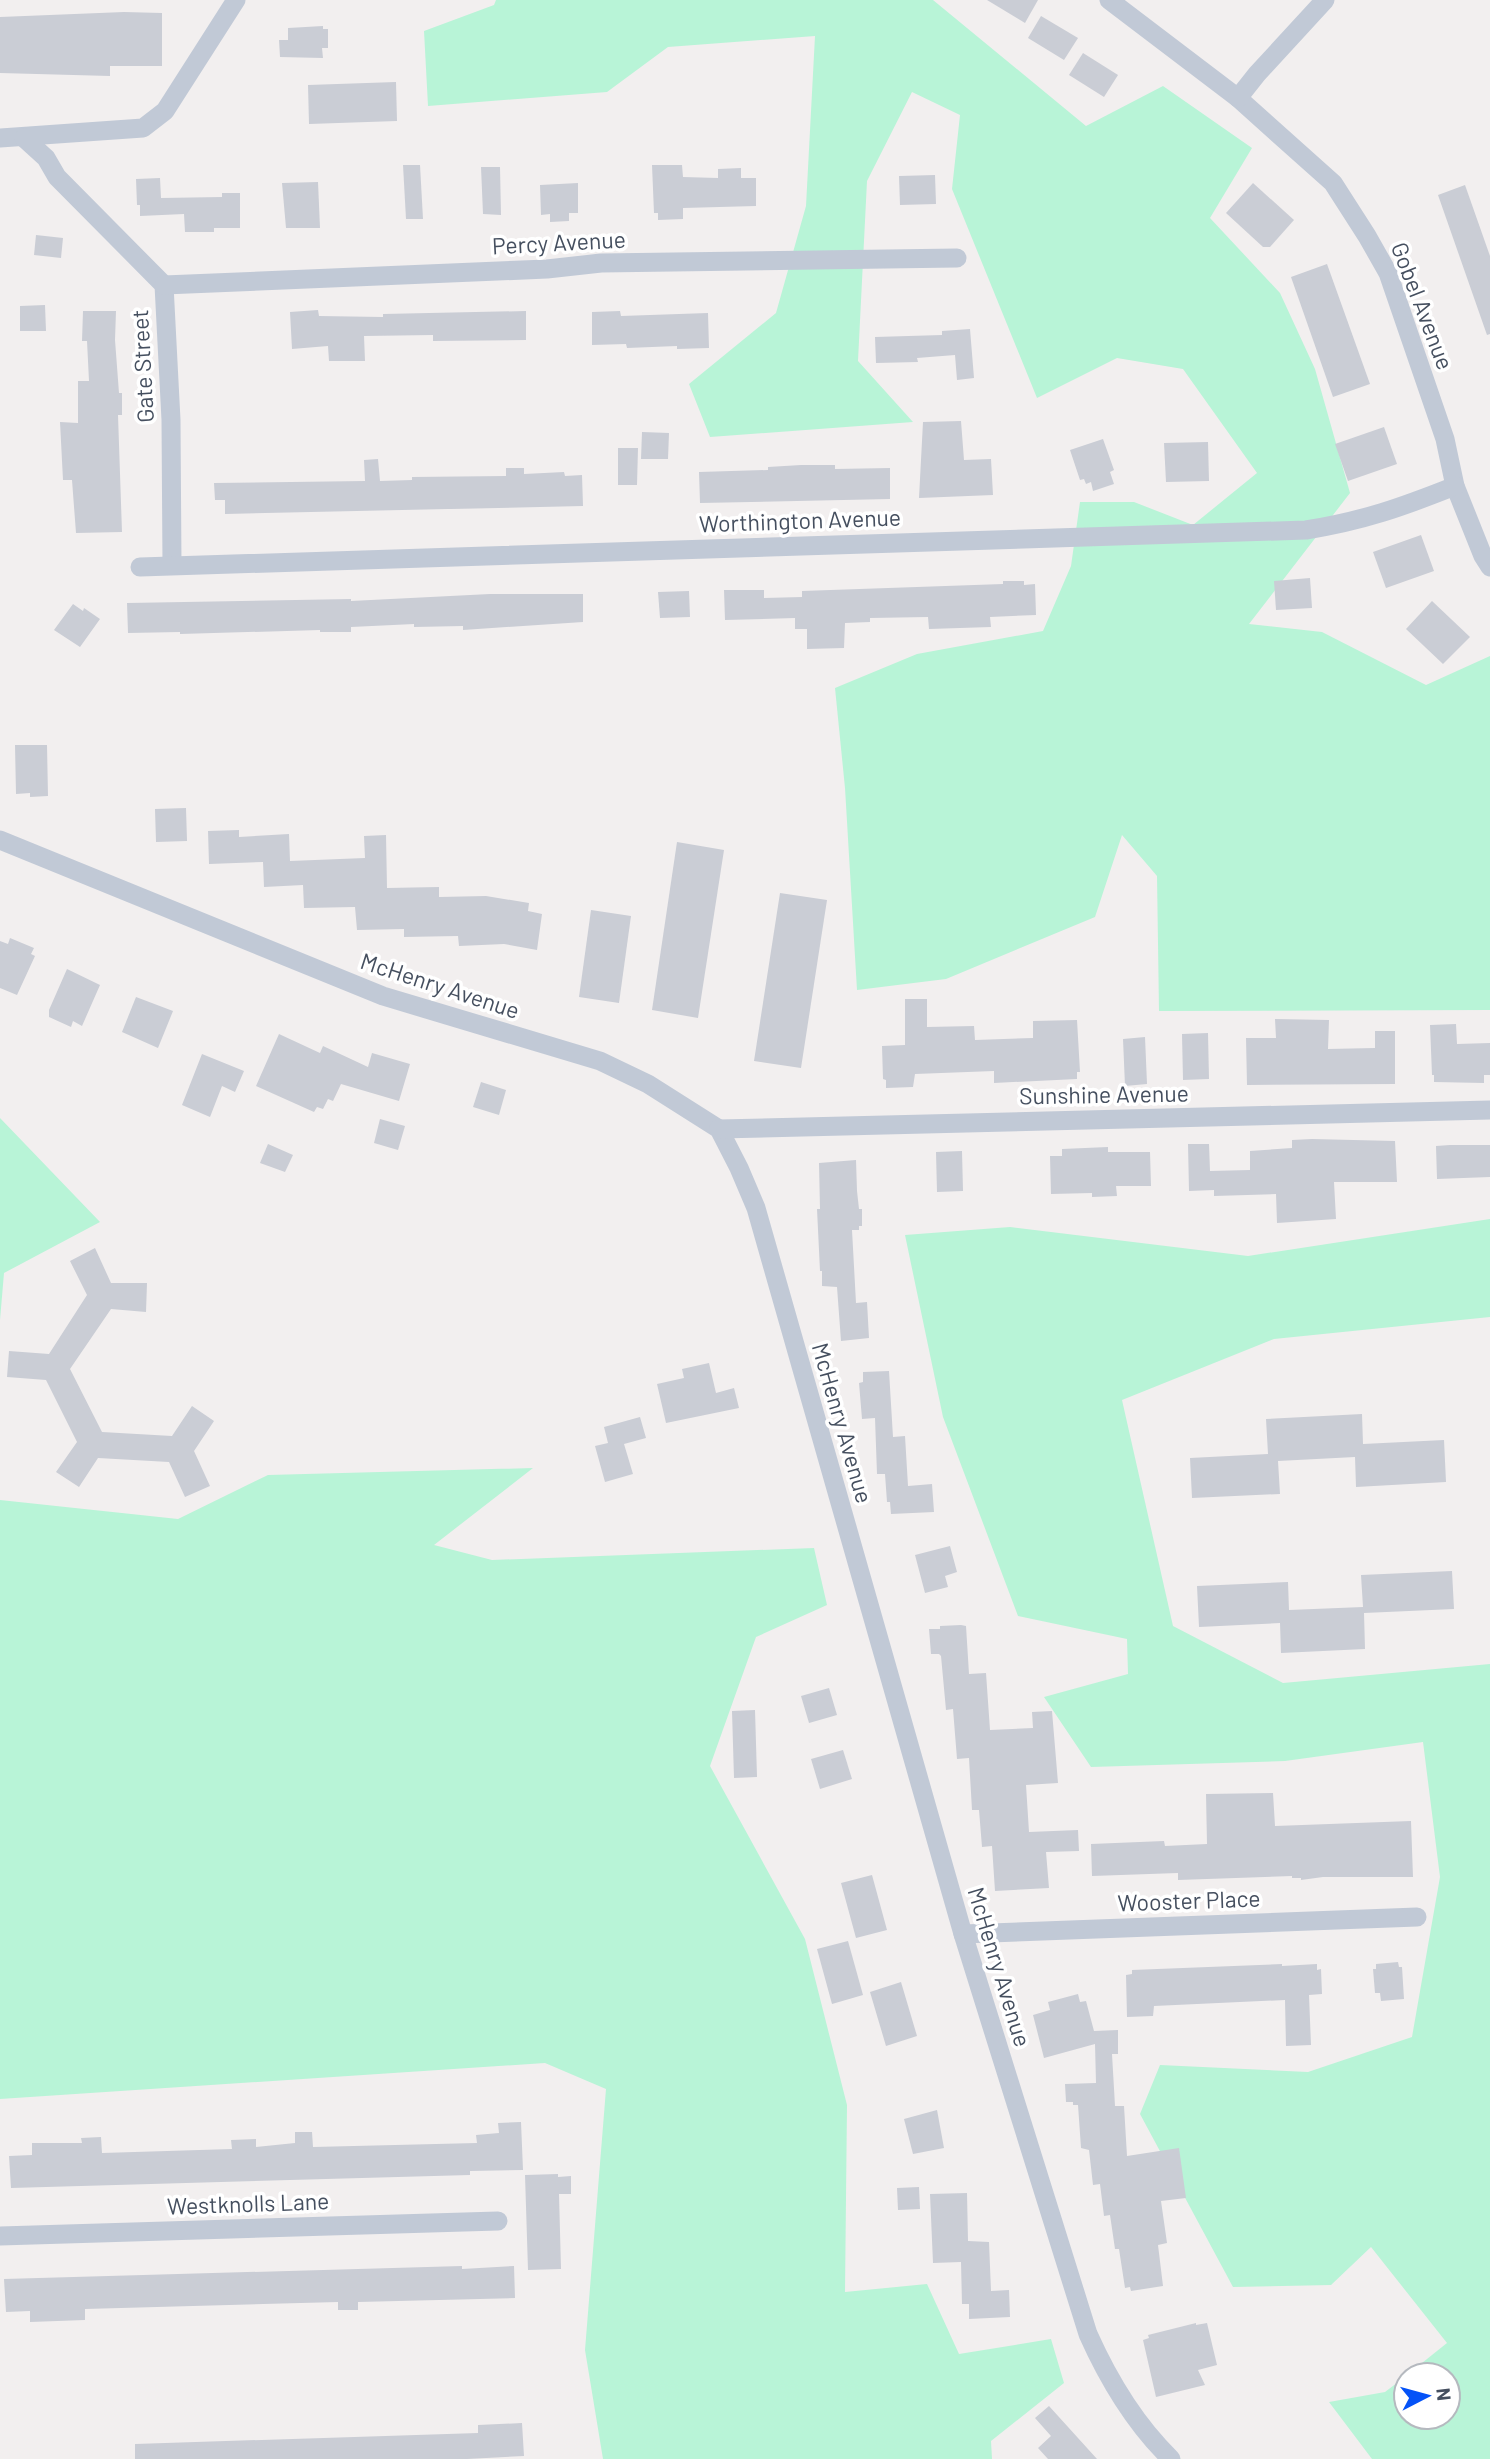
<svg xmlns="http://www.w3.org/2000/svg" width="1490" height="2459" viewBox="0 0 1490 2459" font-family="Barlow,sans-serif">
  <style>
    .green { fill: #b8f4d7 }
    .building { fill: #cacdd5 }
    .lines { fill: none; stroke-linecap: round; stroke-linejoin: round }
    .street { stroke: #c1c9d6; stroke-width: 19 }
    .labels { text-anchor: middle; stroke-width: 7; stroke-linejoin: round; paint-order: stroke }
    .street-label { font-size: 23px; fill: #454f5f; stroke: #fff }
  </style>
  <rect width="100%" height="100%" fill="#f2efef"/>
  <g class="green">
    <path d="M496 0H933L1086 126 1163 86 1252 148 1210 218 1280 293 1315 369 1350 493 1249 624 1322 632 1426 685 1490 656V1010L1159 1011 1157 876 1122 835 1095 917 946 979 857 990 845 788 835 688 917 654 1043 631 1071 566 1080 502H1134L1193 525 1257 473 1183 369 1117 358 1037 398 952 189 960 115 912 92 867 181 858 361 913 422 710 437 689 384 776 313 806 206 815 36 668 47 607 92 428 106 424 31 494 5Z"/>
    <path d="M0 1118 100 1222 4 1273 0 1320Z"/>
    <path d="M1490 1219V1317L1274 1339 1122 1400 1173 1626 1283 1683 1490 1664V2459H1372L1329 2402 1385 2392 1406 2376V2417H1448V2375H1407L1447 2343 1371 2247 1331 2285 1233 2287 1140 2114 1160 2065 1308 2072 1412 2037 1440 1877 1423 1742 1285 1761 1091 1767 1044 1697 1128 1674 1127 1639 1018 1616 943 1417 905 1235 1010 1227 1248 1256Z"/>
    <path d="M533 1468 434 1545 492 1560 814 1548 827 1605 756 1637 710 1766 805 1939 847 2105 845 2292 927 2284 959 2354 1051 2339 1064 2383 991 2441 992 2459H603L585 2350 606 2089 545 2063 0 2099V1500L178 1519 268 1475Z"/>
  </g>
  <g class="building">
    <path d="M987 0H1038L1025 23Z"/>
    <path d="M124 12 162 13V66H110V76L0 73V17Z"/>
    <path d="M1041 16 1078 38 1064 60 1028 38Z"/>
    <path d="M323 26V29H328V48H322L323 58 280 57 279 40H288V28Z"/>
    <path d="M1083 53 1118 75 1104 97 1069 75Z"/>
    <path d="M396 82 397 121 309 124 308 85Z"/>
    <path d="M403 165H420L423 219H406Z"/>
    <path d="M652 165H682L683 177 718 178V169L741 168V178H756V206L683 208V219L658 220V213H654Z"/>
    <path d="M481 167H500L501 215 483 214Z"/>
    <path d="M935 175 936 204 900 205 899 176Z"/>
    <path d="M160 178 161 198 222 197V193H240V228H214V232H185L184 214 140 216V205H137L136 179Z"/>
    <path d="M318 182 320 228H286L282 183Z"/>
    <path d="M578 183V213H569V221L550 222V214L541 215 540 185Z"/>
    <path d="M1253 183 1294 220 1270 247H1263L1226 213Z"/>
    <path d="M1465 185 1490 256V334L1487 335 1438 195Z"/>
    <path d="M36 235 63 238 61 258 34 255Z"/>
    <path d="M1327 264 1370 384 1333 397 1291 277Z"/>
    <path d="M45 305 46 331H20V306Z"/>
    <path d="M318 310 319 316 383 317V314L526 311V340L433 341V335L364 336 365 361H329L328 346 292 349 290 312Z"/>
    <path d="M83 311H116L115 340 119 393H122V415H118L122 532 76 533 72 480H63L60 422 78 423V381H89L87 341H82Z"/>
    <path d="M620 311 621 316 708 313 709 348 677 349V346L627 348 626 344 592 345V312Z"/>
    <path d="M970 329 974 378 957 380 955 355 917 358 918 362 876 363 875 337 942 335V331Z"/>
    <path d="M961 421 964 460 991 459 993 495 919 498 923 422Z"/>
    <path d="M1384 427 1397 464 1348 481 1335 444Z"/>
    <path d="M642 432 669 433 668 459H641Z"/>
    <path d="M1103 439 1114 470 1110 472 1114 484 1093 491 1091 482 1086 484 1084 479 1080 480 1070 450Z"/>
    <path d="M1208 442 1209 481 1166 482 1164 443Z"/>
    <path d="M618 448H638L637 485H618Z"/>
    <path d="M378 459 380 481 412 480V477L506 476V468H524V474L564 472 565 476 582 475 583 506 225 514V500H215L214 483 365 481 364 460Z"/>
    <path d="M801 465H835V469L890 468V499L700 503 699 472 768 470V467Z"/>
    <path d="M1421 535 1434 571 1386 588 1373 552Z"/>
    <path d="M1310 578 1312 608 1276 610 1274 581Z"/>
    <path d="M1003 581H1024V585L1035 584 1036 615 990 617 991 627 929 629 928 617 870 618V622L845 623 844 648 807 649V629H795V618L725 620 724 590H764V598L802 597V591L1003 584Z"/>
    <path d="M689 591 690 617 660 618 658 592Z"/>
    <path d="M490 594H583V622L463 630V626L414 627V624L351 627V632H320V630L180 634V632L128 633 127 603 351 599V601Z"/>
    <path d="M1432 601 1470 637 1443 664 1406 629Z"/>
    <path d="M73 604 83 611 84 608 100 619 80 647 54 630Z"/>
    <path d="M15 745H47L48 796 30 797V793L16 794Z"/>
    <path d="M186 808 187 841 156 842 155 809Z"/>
    <path d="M239 830V837L289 834 290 861 365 858 364 836 386 835 387 888 439 887V897L486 896 529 903 528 911 542 914 537 950 504 944 459 946 458 936 404 937V929L357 930 355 907 304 908 303 885 264 887 263 862 209 864 208 831Z"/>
    <path d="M677 842 724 850 698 1018 652 1010Z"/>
    <path d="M780 893 827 900 801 1068 754 1061Z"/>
    <path d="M591 910 631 916 619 1003 579 997Z"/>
    <path d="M10 938 34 948 31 954 35 956 17 995 0 988V941L8 944Z"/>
    <path d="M67 969 100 985 82 1026 73 1021 71 1027 49 1017V1010Z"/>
    <path d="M136 997 173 1011 158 1048 122 1032Z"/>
    <path d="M905 999H927V1027L974 1026 975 1040 1033 1038V1021L1077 1020 1080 1072H1077V1079L994 1083V1071L915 1074 913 1087 886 1088V1080L883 1079 882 1046 905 1045Z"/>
    <path d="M1275 1019 1329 1020 1328 1049 1375 1048V1031H1395V1084L1247 1085 1246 1038H1276Z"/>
    <path d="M1456 1024 1457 1044 1490 1043V1075H1484V1083L1434 1082V1075H1432L1430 1025Z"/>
    <path d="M1208 1033 1209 1079 1183 1080 1182 1034Z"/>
    <path d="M279 1034 320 1053 323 1046 368 1067 372 1053 410 1064 399 1101 341 1084 333 1101 328 1099 323 1109 317 1107 314 1112 256 1086Z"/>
    <path d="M1145 1037 1147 1084 1125 1086 1123 1039Z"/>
    <path d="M202 1054 244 1071 235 1092 222 1086 210 1117 182 1105Z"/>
    <path d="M481 1082 506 1090 499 1115 473 1107Z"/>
    <path d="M380 1119 405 1126 398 1150 374 1143Z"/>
    <path d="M1312 1139 1395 1141 1397 1182H1334L1336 1219 1277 1223 1276 1194 1214 1196V1190L1189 1191 1188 1144H1209L1210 1171 1250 1170V1151L1292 1148V1140Z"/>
    <path d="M268 1144 293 1155 285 1172 260 1163Z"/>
    <path d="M1450 1145H1490V1177L1437 1179 1436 1146Z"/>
    <path d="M1108 1147V1152H1150L1151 1186H1116L1117 1196 1092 1197V1193L1051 1194 1050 1156H1062V1149Z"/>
    <path d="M962 1151 963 1191 937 1192 936 1152Z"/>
    <path d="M856 1160 857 1191 859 1209H862V1226H859V1230H852L856 1303 867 1302 869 1338 841 1341 837 1287 822 1286V1271H820L817 1209H820L819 1163Z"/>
    <path d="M95 1248 111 1283H147L146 1312 111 1309 70 1369 102 1432 172 1436 192 1406 214 1421 194 1451 210 1486 185 1497 169 1462 98 1458 79 1487 56 1472 77 1442 46 1380 7 1377 9 1351 49 1354 87 1295 70 1261Z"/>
    <path d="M709 1363 716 1393 734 1388 739 1408 666 1423 657 1384 684 1378 682 1369Z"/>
    <path d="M889 1371 893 1437 905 1436 908 1486 932 1484 934 1512 891 1514 890 1502H887L885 1474H877L875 1418 862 1419 859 1383 863 1382V1372Z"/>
    <path d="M1362 1414 1363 1444 1444 1440 1446 1482 1356 1487 1355 1457 1278 1461 1280 1494 1192 1498 1190 1458 1268 1454 1266 1419Z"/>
    <path d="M640 1417 646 1438 624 1444 633 1474 605 1482 595 1446 608 1443 604 1427Z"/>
    <path d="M950 1546 957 1572 945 1576 948 1587 925 1593 915 1555Z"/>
    <path d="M1452 1571 1454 1609 1364 1613 1365 1649 1281 1653 1280 1623 1199 1627 1197 1586 1288 1582 1289 1610 1363 1607 1361 1575Z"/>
    <path d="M961 1625 966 1626 969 1674 986 1673 990 1730 1033 1728 1032 1712 1052 1711 1058 1783 1026 1785 1029 1832 1078 1830 1079 1851 1046 1852 1049 1888 995 1891 992 1846 982 1847 979 1810H972L969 1758 957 1759 953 1709 946 1710 941 1656 939 1654H931L929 1629H940V1626Z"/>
    <path d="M829 1688 837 1715 809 1723 801 1696Z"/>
    <path d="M755 1710 757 1777 734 1778 732 1711Z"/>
    <path d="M843 1750 852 1779 820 1789 811 1759Z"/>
    <path d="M1273 1793 1275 1826 1411 1821 1413 1877H1323L1301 1880V1878H1292V1876L1178 1880V1873L1092 1876 1091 1844 1164 1841 1165 1846 1207 1844 1206 1794Z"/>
    <path d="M872 1875 887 1930 856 1938 841 1883Z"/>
    <path d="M848 1941 863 1995 832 2004 817 1949Z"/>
    <path d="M1398 1962 1399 1967H1402L1404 1999 1381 2001 1380 1993H1375L1373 1969H1376V1964Z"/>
    <path d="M1282 1964V1966L1317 1964V1970L1321 1969 1322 1994 1309 1995 1311 2045 1286 2046 1285 2000 1154 2006 1153 2016 1127 2017 1126 1975 1132 1974V1970Z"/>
    <path d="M901 1982 917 2036 886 2046 870 1992Z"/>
    <path d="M1078 1994 1080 2002 1086 2001 1094 2031 1118 2030V2054H1112L1115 2106H1124L1127 2156 1179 2148 1186 2198 1161 2201 1167 2243 1158 2245 1163 2286 1131 2291 1130 2287 1125 2288 1119 2249H1115L1110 2215 1104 2216 1100 2184 1093 2185 1089 2150 1081 2148 1078 2105H1073V2102H1066L1065 2084 1096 2083 1095 2044 1044 2058 1033 2015 1050 2010 1048 2002Z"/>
    <path d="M937 2110 944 2148 913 2154 904 2119Z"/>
    <path d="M521 2122 523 2170 470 2171V2175L11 2188 9 2156 32 2155V2143H82L81 2138 101 2137 102 2153 232 2149 231 2140 256 2139V2147L295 2143V2132H312L313 2147 477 2143 476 2135 499 2133 498 2123Z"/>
    <path d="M558 2174V2177L571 2176V2194H559L561 2269 528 2270 525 2175Z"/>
    <path d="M919 2187 920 2209 898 2210 897 2188Z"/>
    <path d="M967 2193 968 2241 989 2242 991 2291 1009 2290 1010 2317 969 2319V2304H962L961 2262 933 2263 930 2194Z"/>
    <path d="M462 2266V2269L514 2266 515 2298 358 2302V2310H338V2302L85 2309V2320L30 2322V2311L6 2312 4 2279Z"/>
    <path d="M1196 2323V2325L1207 2323 1217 2365 1198 2370 1205 2385 1156 2397 1143 2340 1149 2338 1148 2335Z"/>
    <path d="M1049 2406 1097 2459H1048L1038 2448 1051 2436 1035 2418Z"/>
    <path d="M522 2423 524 2456 467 2459H135V2444L478 2433V2425Z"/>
  </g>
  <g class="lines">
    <g class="street">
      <path d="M1109 0 1238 98 1333 183 1367 236 1388 273 1445 439 1455 486 1483 556 1490 567"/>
      <path d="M1238 98 1257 74 1325 0"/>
      <path d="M0 138 143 128 165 111 236 0"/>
      <path d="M24 138 46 158 57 177 164 285 171 420 172 565"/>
      <path d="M164 285 547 269 601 263 957 258"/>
      <path d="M140 567 1306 530C1363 521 1402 507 1455 486"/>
      <path d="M0 840 383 996 600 1061 648 1084 719 1129 739 1168 756 1208 963 1934 1088 2334C1109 2381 1134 2423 1171 2459"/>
      <path d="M719 1129 1490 1110"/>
      <path d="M963 1934 1417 1917"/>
      <path d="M0 2236 498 2221"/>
    </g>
  </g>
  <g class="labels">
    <g class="street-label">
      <text transform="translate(559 243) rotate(-3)" y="8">Percy Avenue</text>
      <text transform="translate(1422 306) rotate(69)" y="8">Gobel Avenue</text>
      <text transform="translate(143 366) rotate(-93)" y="8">Gate Street</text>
      <text transform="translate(800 521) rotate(-2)" y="8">Worthington Avenue</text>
      <text transform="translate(440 986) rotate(18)" y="8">McHenry Avenue</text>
      <text transform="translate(1104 1095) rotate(-1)" y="8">Sunshine Avenue</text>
      <text transform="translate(842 1423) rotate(74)" y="8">McHenry Avenue</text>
      <text transform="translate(1189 1901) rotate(-2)" y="8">Wooster Place</text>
      <text transform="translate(999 1967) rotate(73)" y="8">McHenry Avenue</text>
      <text transform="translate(248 2204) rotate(-2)" y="8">Westknolls Lane</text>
    </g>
  </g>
  <g transform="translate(1427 2396) rotate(84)"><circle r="33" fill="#ffffff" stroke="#b5b9bf" stroke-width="2"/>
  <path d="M0-5L12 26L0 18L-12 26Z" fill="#0452f7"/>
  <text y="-10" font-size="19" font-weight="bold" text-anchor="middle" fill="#454f5f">N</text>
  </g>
</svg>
